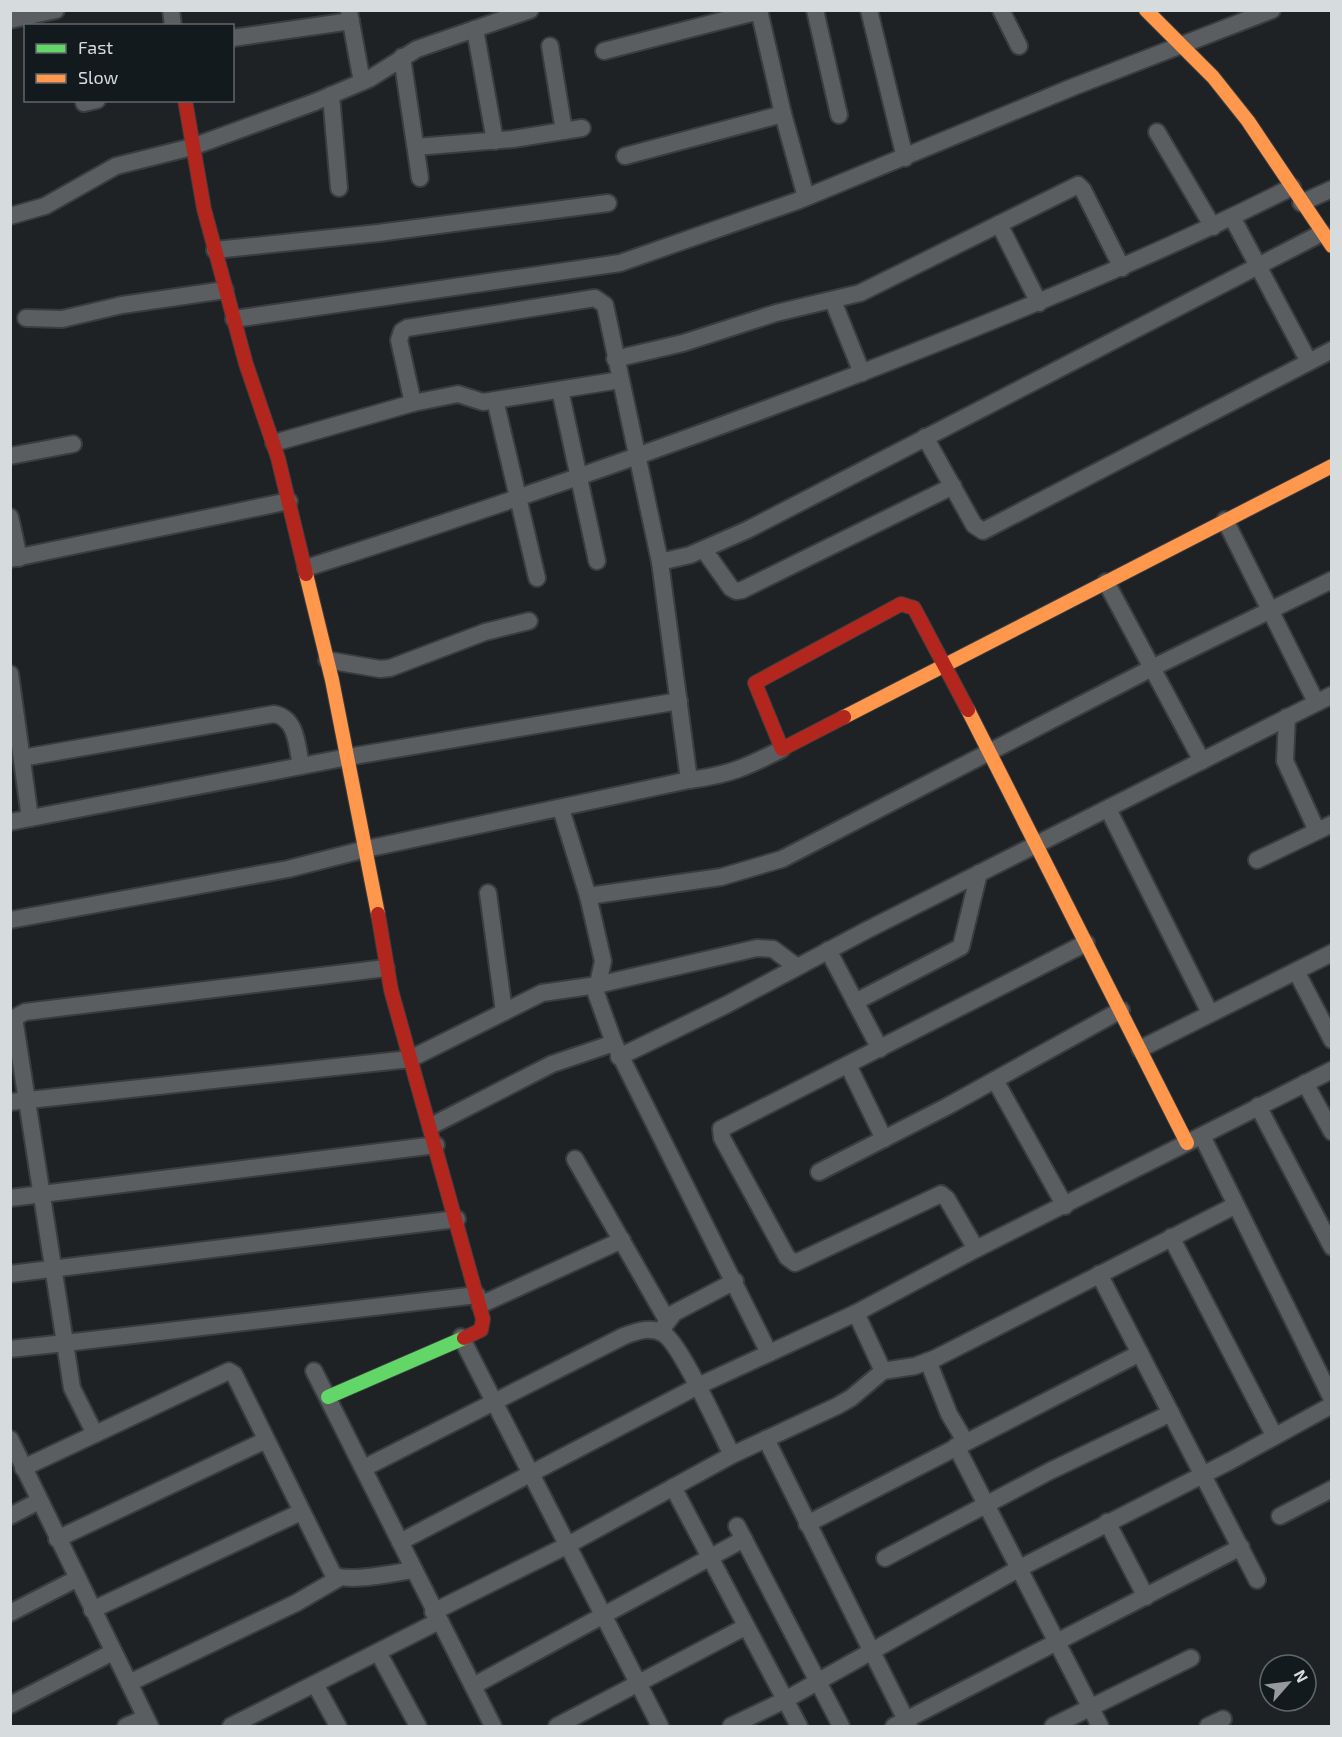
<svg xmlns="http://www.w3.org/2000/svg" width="1342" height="1737" viewBox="0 0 1342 1737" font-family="'Exo 2',sans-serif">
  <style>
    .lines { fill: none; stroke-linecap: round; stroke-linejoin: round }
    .street-casing { stroke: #393d3f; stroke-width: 20 }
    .fast-casing { stroke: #393d3f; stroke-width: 16 }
    .slow-casing { stroke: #393d3f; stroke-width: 16 }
    .jam-casing { stroke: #393d3f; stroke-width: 16 }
    .street { stroke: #5b5e60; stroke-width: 16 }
    .fast { stroke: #63d668; stroke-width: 14 }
    .slow { stroke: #ff974d; stroke-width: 14 }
    .jam { stroke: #b3261e; stroke-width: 14 }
  </style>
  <rect width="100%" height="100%" fill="#1e2224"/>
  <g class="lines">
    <g class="street-casing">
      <g id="street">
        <path d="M171 10 173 26"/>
        <path d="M759 10 783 114 806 197"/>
        <path d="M815 10 839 115"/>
        <path d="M869 10 905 158"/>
        <path d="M1001 10 1019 46"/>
        <path d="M349 11 362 82"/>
        <path d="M10 20 56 10"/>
        <path d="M475 29 495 141"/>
        <path d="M232 38 351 21"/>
        <path d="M550 46 564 131"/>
        <path d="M604 51 759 11"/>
        <path d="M402 57 420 178"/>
        <path d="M331 95 339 188"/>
        <path d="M84 103 97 100"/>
        <path d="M1157 132 1213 227"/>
        <path d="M416 147 513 139 582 128"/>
        <path d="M625 156 783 114"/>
        <path d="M1301 203 1332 189"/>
        <path d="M10 216 45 206 116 166 192 147 315 102 369 79 417 49 530 10"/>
        <path d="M1232 217 1309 362"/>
        <path d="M999 224 1039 303"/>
        <path d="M215 250 378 233 608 203"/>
        <path d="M833 301 862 373"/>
        <path d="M26 318 62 319 122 305 225 290"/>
        <path d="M234 319 620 263 797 201 1073 87 1272 10"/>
        <path d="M615 359 683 343 776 313 860 293 1078 185 1083 190 1122 268"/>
        <path d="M560 390 597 561"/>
        <path d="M495 400 537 578"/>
        <path d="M413 403 399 340 402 331 407 328 595 298 605 305 660 562 689 780"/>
        <path d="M925 437 974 525 983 531 1332 350"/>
        <path d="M274 443 413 403 458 394 483 402 620 380"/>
        <path d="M10 456 73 444"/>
        <path d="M10 517 19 558"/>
        <path d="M1225 520 1316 702"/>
        <path d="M704 550 731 588 736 591 742 590 953 486"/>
        <path d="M10 559 289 501"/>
        <path d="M660 562 690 555 747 530 1322 233"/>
        <path d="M306 568C518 500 729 426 937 343 1057 295 1176 246 1292 187"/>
        <path d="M1106 582 1202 761"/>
        <path d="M327 660 380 669 390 668 485 632 529 621"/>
        <path d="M10 674 30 818"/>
        <path d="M1287 717 1285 761 1317 831"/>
        <path d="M22 758 274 714C297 718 297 746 301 766"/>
        <path d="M561 809 588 896 603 961 596 993 614 1043 769 1353"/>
        <path d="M1108 809 1210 1013"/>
        <path d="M10 822 348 757 679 701"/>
        <path d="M1257 860 1332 824"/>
        <path d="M488 893 504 1012"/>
        <path d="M588 896 721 877 782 859 1152 668 1332 580"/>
        <path d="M10 920 288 869 366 849 689 780C729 775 747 767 782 749"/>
        <path d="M828 950 880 1049"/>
        <path d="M386 968 25 1012 14 1018 65 1343 477 1295"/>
        <path d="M1296 971 1332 1040"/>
        <path d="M855 1002 961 947 979 873"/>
        <path d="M1140 1049 1332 953"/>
        <path d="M619 1057 726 1005 867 930 1332 695"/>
        <path d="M848 1065 884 1139"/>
        <path d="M995 1080 1065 1206"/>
        <path d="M1305 1083 1332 1132"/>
        <path d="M10 1102 410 1059 542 993 597 985 757 948 773 949 797 967"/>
        <path d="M1258 1106 1332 1247"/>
        <path d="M431 1126 552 1064 614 1043"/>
        <path d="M1202 1136 1332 1399"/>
        <path d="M575 1159 667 1320"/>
        <path d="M819 1172 946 1107 1121 1010"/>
        <path d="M10 1198 436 1145"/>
        <path d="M1171 1237 1274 1435"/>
        <path d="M976 1249 947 1199 941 1194 795 1263 787 1257 722 1138 721 1129 1086 943"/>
        <path d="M10 1274 457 1219"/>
        <path d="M1099 1274 1257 1580"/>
        <path d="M480 1305 622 1240"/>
        <path d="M856 1313 883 1371"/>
        <path d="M662 1329 674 1313 735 1281"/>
        <path d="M461 1337 660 1726"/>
        <path d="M10 1349 65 1343 72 1388 95 1434"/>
        <path d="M928 1361 949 1414 965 1441"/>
        <path d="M314 1371 493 1726"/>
        <path d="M10 1439 150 1726"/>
        <path d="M766 1439 909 1726"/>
        <path d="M956 1446 1100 1726"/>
        <path d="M23 1468 229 1371 234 1374 333 1574C346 1584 396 1572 414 1570"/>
        <path d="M364 1468 624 1336C637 1331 651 1326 664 1334 682 1346 720 1432 732 1455"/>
        <path d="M673 1487 799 1726"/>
        <path d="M10 1516 39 1501"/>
        <path d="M1280 1516 1332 1489"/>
        <path d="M1107 1522 1146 1597"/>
        <path d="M807 1524 1140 1353"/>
        <path d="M737 1526 841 1726"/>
        <path d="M57 1539 266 1440"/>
        <path d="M400 1542 698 1386 856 1313 976 1249 1332 1070"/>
        <path d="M885 1558 1050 1471 1171 1413"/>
        <path d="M92 1610 301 1512"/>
        <path d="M433 1612 566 1546 732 1455 837 1406 851 1398 883 1371 915 1366 936 1358 1234 1206"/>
        <path d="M10 1613 76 1579"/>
        <path d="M378 1652 418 1726"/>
        <path d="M129 1683 296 1603 339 1578"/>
        <path d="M315 1684 338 1726"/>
        <path d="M473 1686 744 1539"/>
        <path d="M10 1705 113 1652"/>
        <path d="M126 1726 145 1718"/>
        <path d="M231 1726 439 1621"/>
        <path d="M557 1726 745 1627"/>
        <path d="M731 1726 785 1700 1018 1569 1230 1461 1332 1405"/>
        <path d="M894 1726 1241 1547"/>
        <path d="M1053 1726 1191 1658"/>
        <path d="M1208 1726 1223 1719"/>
      </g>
    </g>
    <g class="fast-casing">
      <path id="fast" d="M328 1397 464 1338"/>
    </g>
    <g class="slow-casing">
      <g id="slow">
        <path d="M1146 10 1213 77 1248 121 1332 246"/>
        <path d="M306 574 332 680 378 914"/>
        <path d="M968 710 1187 1143"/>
        <path d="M844 717 1332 466"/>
      </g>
    </g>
    <g class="jam-casing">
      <g id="jam">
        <path d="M185 100 204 209 246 364 278 458 306 574"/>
        <path d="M844 717 782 749 755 683 901 604 914 608 968 710"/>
        <path d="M378 914 391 990 483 1319 481 1330 464 1338"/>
      </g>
    </g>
    <use href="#street" class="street"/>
    <use href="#fast" class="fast"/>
    <use href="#slow" class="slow"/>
    <use href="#jam" class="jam"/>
  </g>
  <rect width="1342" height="1737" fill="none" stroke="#d6dbdd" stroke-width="24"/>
  <rect x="24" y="24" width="210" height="78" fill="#131a1d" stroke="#61676a" stroke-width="1.5"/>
  <rect x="36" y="44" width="30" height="9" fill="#63d668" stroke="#61676a" stroke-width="1.5"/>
  <text x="78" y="54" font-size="18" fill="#d6dbdd">Fast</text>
  <rect x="36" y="74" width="30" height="9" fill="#ff974d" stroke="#61676a" stroke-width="1.5"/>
  <text x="78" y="84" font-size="18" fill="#d6dbdd">Slow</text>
  <g transform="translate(1288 1683) rotate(62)"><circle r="28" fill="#131a1d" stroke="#61676a" stroke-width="1.5"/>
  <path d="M0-4.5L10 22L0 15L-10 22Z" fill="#969a9c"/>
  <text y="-9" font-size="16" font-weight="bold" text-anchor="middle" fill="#d6dbdd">N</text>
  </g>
</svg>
